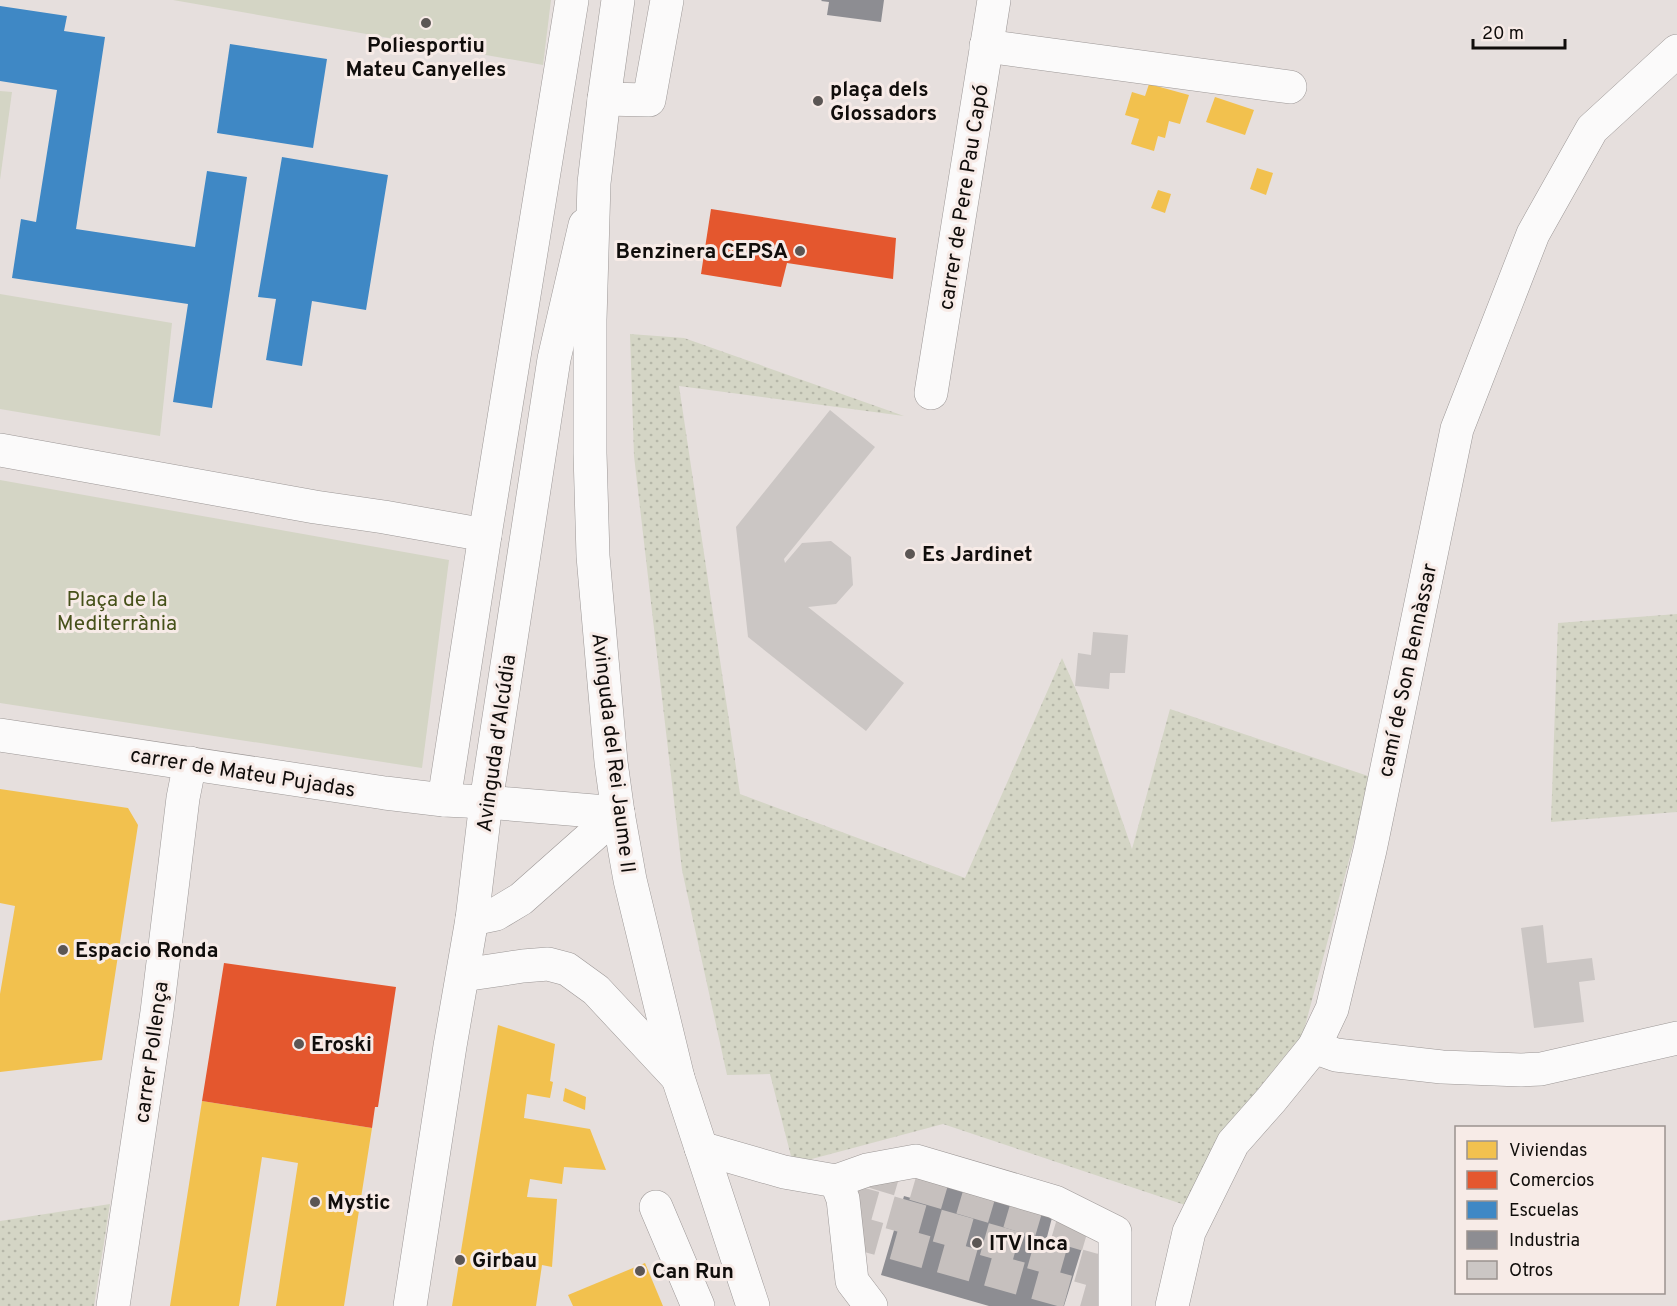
<svg xmlns="http://www.w3.org/2000/svg" width="1677" height="1306" viewBox="0 0 1677 1306" font-family="Overpass,sans-serif">
  <style>
    .grass { fill: url(#grass-dots) }
    .park { fill: #d4d5c5 }
    .homes { fill: #f2c14e }
    .shops { fill: #e4572e }
    .schools { fill: #3f88c5 }
    .industry { fill: #8d8d92 }
    .building { fill: #cbc6c4 }
    .lines { fill: none; stroke-linecap: round; stroke-linejoin: round }
    .minor-tunnel { stroke: #c6c0be; stroke-width: 33; stroke-dasharray: 33 16; stroke-linecap: butt }
    .minor-casing { stroke: #9c9796; stroke-width: 34 }
    .major-casing { stroke: #9c9796; stroke-width: 34 }
    .minor { stroke: #fbfafa; stroke-width: 33 }
    .major { stroke: #fbfafa; stroke-width: 33 }
    .poi-dot { fill: #5b5654; stroke: #f7ebe7; stroke-width: 2 }
    .labels { text-anchor: middle; stroke-width: 6; stroke-linejoin: round; paint-order: stroke }
    .poi-label { font-size: 21px; font-weight: bold; fill: #100d0b; stroke: #f7ebe7; text-anchor: start }
    .street-label { font-size: 21px; fill: #100d0b; stroke: #f7ebe7 }
    .park-label { font-size: 21px; fill: #46511a; stroke: #f7ebe7 }
  </style>
  <defs>
    <pattern id="grass-dots" width="8" height="8" patternUnits="userSpaceOnUse" patternTransform="scale(1.5)"><rect width="8" height="8" fill="#d4d5c5"/><path d="M2 2h.1M6 6h.1" fill="none" stroke="#b5b6a8" stroke-width="1.8" stroke-linecap="round"/></pattern>
  </defs>
  <rect width="100%" height="100%" fill="#e6dfdd"/>
  <g class="grass">
    <path d="M630 334 684 338 904 416 679 386 740 794 965 878 1062 658 1081 701 1132 849 1170 709 1371 777 1303 1034 1258 1089 1226 1135 1185 1205 943 1124 793 1164 770 1074 727 1075 682 870 634 456Z"/>
    <path d="M1677 614V812L1551 822 1558 623Z"/>
    <path d="M110 1204 94 1306H0V1221Z"/>
  </g>
  <g class="park">
    <path d="M173 0H551L543 65Z"/>
    <path d="M0 91 12 92 0 180Z"/>
    <path d="M0 294 172 323 160 436 0 409Z"/>
    <path d="M0 480 449 560 422 768 0 703Z"/>
  </g>
  <g class="homes">
    <path d="M1149 84 1189 95 1180 124 1169 121 1165 138 1158 136 1154 151 1131 144 1139 119 1125 115 1132 92 1145 96Z"/>
    <path d="M1215 97 1254 110 1245 135 1206 122Z"/>
    <path d="M1257 168 1273 173 1266 195 1250 189Z"/>
    <path d="M1158 190 1171 194 1165 213 1151 208Z"/>
    <path d="M0 789 128 808 138 825 102 1060 0 1072V994L15 906 0 903Z"/>
    <path d="M498 1025 555 1044 550 1081 553 1082 550 1098 527 1094 524 1118 590 1129 606 1170 564 1167 562 1184 530 1179 527 1197 557 1199 552 1267 542 1265 536 1306H452Z"/>
    <path d="M565 1088 586 1097 585 1110 563 1101Z"/>
    <path d="M202 1101 372 1128 344 1306H276L298 1163 262 1157 239 1306H170Z"/>
    <path d="M645 1263 663 1306H573L568 1295Z"/>
  </g>
  <g class="shops">
    <path d="M711 209 896 238 893 279 787 263 781 287 701 274Z"/>
    <path d="M224 963 396 987 378 1107H375L372 1128 202 1101Z"/>
  </g>
  <g class="schools">
    <path d="M0 6 67 16 64 31 105 37 76 229 195 247 207 171 247 177 212 408 173 402 188 304 12 278 21 219 36 222 57 90 0 81Z"/>
    <path d="M230 44 327 59 313 148 217 133Z"/>
    <path d="M282 157 388 175 366 310 312 301 302 366 266 360 276 299 258 297Z"/>
  </g>
  <g class="industry">
    <path d="M822 0H884L881 22 827 15 829 2 821 1Z"/>
    <path d="M948 1180 1054 1210 1047 1237 1082 1248 1064 1306H989L881 1275 904 1196 939 1206Z"/>
  </g>
  <g class="building">
    <path d="M830 410 875 447 784 559 785 563 802 543 831 541 851 557 853 585 836 604 808 607 904 683 866 731 748 637 736 527Z"/>
    <path d="M1093 632 1128 635 1125 673H1110L1109 689 1075 686 1078 653 1091 655Z"/>
    <path d="M1543 925 1547 963 1592 958 1595 980 1579 982 1584 1022 1534 1028 1521 928Z"/>
  </g>
  <g class="lines">
    <g class="minor-tunnel">
      <path d="M867 1170 1115 1243"/>
      <path d="M843 1199 1115 1276"/>
      <path d="M847 1230 1115 1305"/>
    </g>
    <g class="minor-casing">
      <g id="minor">
        <path d="M986 46 1290 87"/>
        <path d="M604 99 649 100 667 0"/>
        <path d="M931 393 994 0"/>
        <path d="M0 450 315 507 384 517 485 535"/>
        <path d="M0 735 385 793 444 800 486 802 618 813"/>
        <path d="M444 800 485 535 572 0"/>
        <path d="M472 919 496 914 521 899 618 813"/>
        <path d="M463 975 523 966 548 964 567 969 596 990 678 1078"/>
        <path d="M1314 1047 1336 1055 1442 1067 1521 1070 1541 1069 1677 1038"/>
        <path d="M701 1148 784 1172 836 1181 867 1170 916 1161 1055 1202 1115 1232V1306"/>
        <path d="M836 1181 843 1199 852 1281 871 1306"/>
        <path d="M656 1207 698 1306"/>
        <path d="M113 1306 157 1012 183 798 190 763"/>
        <path d="M410 1306 450 1046 472 919 486 802 554 359 585 225"/>
        <path d="M1172 1306 1189 1232 1233 1143 1271 1100 1314 1047 1332 1009 1370 850 1457 429 1533 234 1592 129 1677 51"/>
      </g>
    </g>
    <g class="major-casing">
      <path id="major" d="M618 0 604 99 594 183 590 320V453L593 556 611 762 618 813 630 880 678 1078 753 1306"/>
    </g>
    <use href="#minor" class="minor"/>
    <use href="#major" class="major"/>
  </g>
  <g class="poi-dot">
    <circle cx="426" cy="23" r="6"/>
    <circle cx="818" cy="101" r="6"/>
    <circle cx="800" cy="251" r="6"/>
    <circle cx="910" cy="554" r="6"/>
    <circle cx="63" cy="950" r="6"/>
    <circle cx="299" cy="1044" r="6"/>
    <circle cx="315" cy="1202" r="6"/>
    <circle cx="977" cy="1243" r="6"/>
    <circle cx="460" cy="1260" r="6"/>
    <circle cx="640" cy="1271" r="6"/>
  </g>
  <g class="labels">
    <g class="poi-label">
      <text x="426" y="52" text-anchor="middle">Poliesportiu<tspan x="426" dy="24">Mateu Canyelles</tspan></text>
      <text x="830" y="96">plaça dels<tspan x="830" dy="24">Glossadors</tspan></text>
      <text x="788" y="258" text-anchor="end">Benzinera CEPSA</text>
      <text x="922" y="561">Es Jardinet</text>
      <text x="75" y="957">Espacio Ronda</text>
      <text x="311" y="1051">Eroski</text>
      <text x="327" y="1209">Mystic</text>
      <text x="989" y="1250">ITV Inca</text>
      <text x="472" y="1267">Girbau</text>
      <text x="652" y="1278">Can Run</text>
    </g>
    <g class="street-label">
      <text transform="translate(963 197) rotate(-81)" y="7">carrer de Pere Pau Capó</text>
      <text transform="translate(1407 670) rotate(-78)" y="7">camí de Son Bennàssar</text>
      <text transform="translate(496 743) rotate(-82)" y="7">Avinguda d'Alcúdia</text>
      <text transform="translate(614 753) rotate(83)" y="7">Avinguda del Rei Jaume II</text>
      <text transform="translate(243 772) rotate(9)" y="7">carrer de Mateu Pujadas</text>
      <text transform="translate(151 1052) rotate(-82)" y="7">carrer Pollença</text>
    </g>
    <g class="park-label">
      <text x="117" y="606">Plaça de la<tspan x="117" dy="24">Mediterrània</tspan></text>
    </g>
  </g>
  <rect x="1455" y="1126" width="210" height="168" fill="#f7ebe7" stroke="#9b928f" stroke-width="1.5"/>
  <rect x="1467" y="1141" width="30" height="18" fill="#f2c14e" stroke="#9b928f" stroke-width="1.5"/>
  <text x="1509" y="1156" font-size="18" fill="#100d0b">Viviendas</text>
  <rect x="1467" y="1171" width="30" height="18" fill="#e4572e" stroke="#9b928f" stroke-width="1.5"/>
  <text x="1509" y="1186" font-size="18" fill="#100d0b">Comercios</text>
  <rect x="1467" y="1201" width="30" height="18" fill="#3f88c5" stroke="#9b928f" stroke-width="1.5"/>
  <text x="1509" y="1216" font-size="18" fill="#100d0b">Escuelas</text>
  <rect x="1467" y="1231" width="30" height="18" fill="#8d8d92" stroke="#9b928f" stroke-width="1.5"/>
  <text x="1509" y="1246" font-size="18" fill="#100d0b">Industria</text>
  <rect x="1467" y="1261" width="30" height="18" fill="#cbc6c4" stroke="#9b928f" stroke-width="1.5"/>
  <text x="1509" y="1276" font-size="18" fill="#100d0b">Otros</text>
  <path d="M1473 39v9h92v-9" fill="none" stroke="#100d0b" stroke-width="3"/>
  <text x="1482" y="39" font-size="18" fill="#100d0b" stroke="#f7ebe7" stroke-width="4.5" paint-order="stroke">20 m</text>
</svg>
